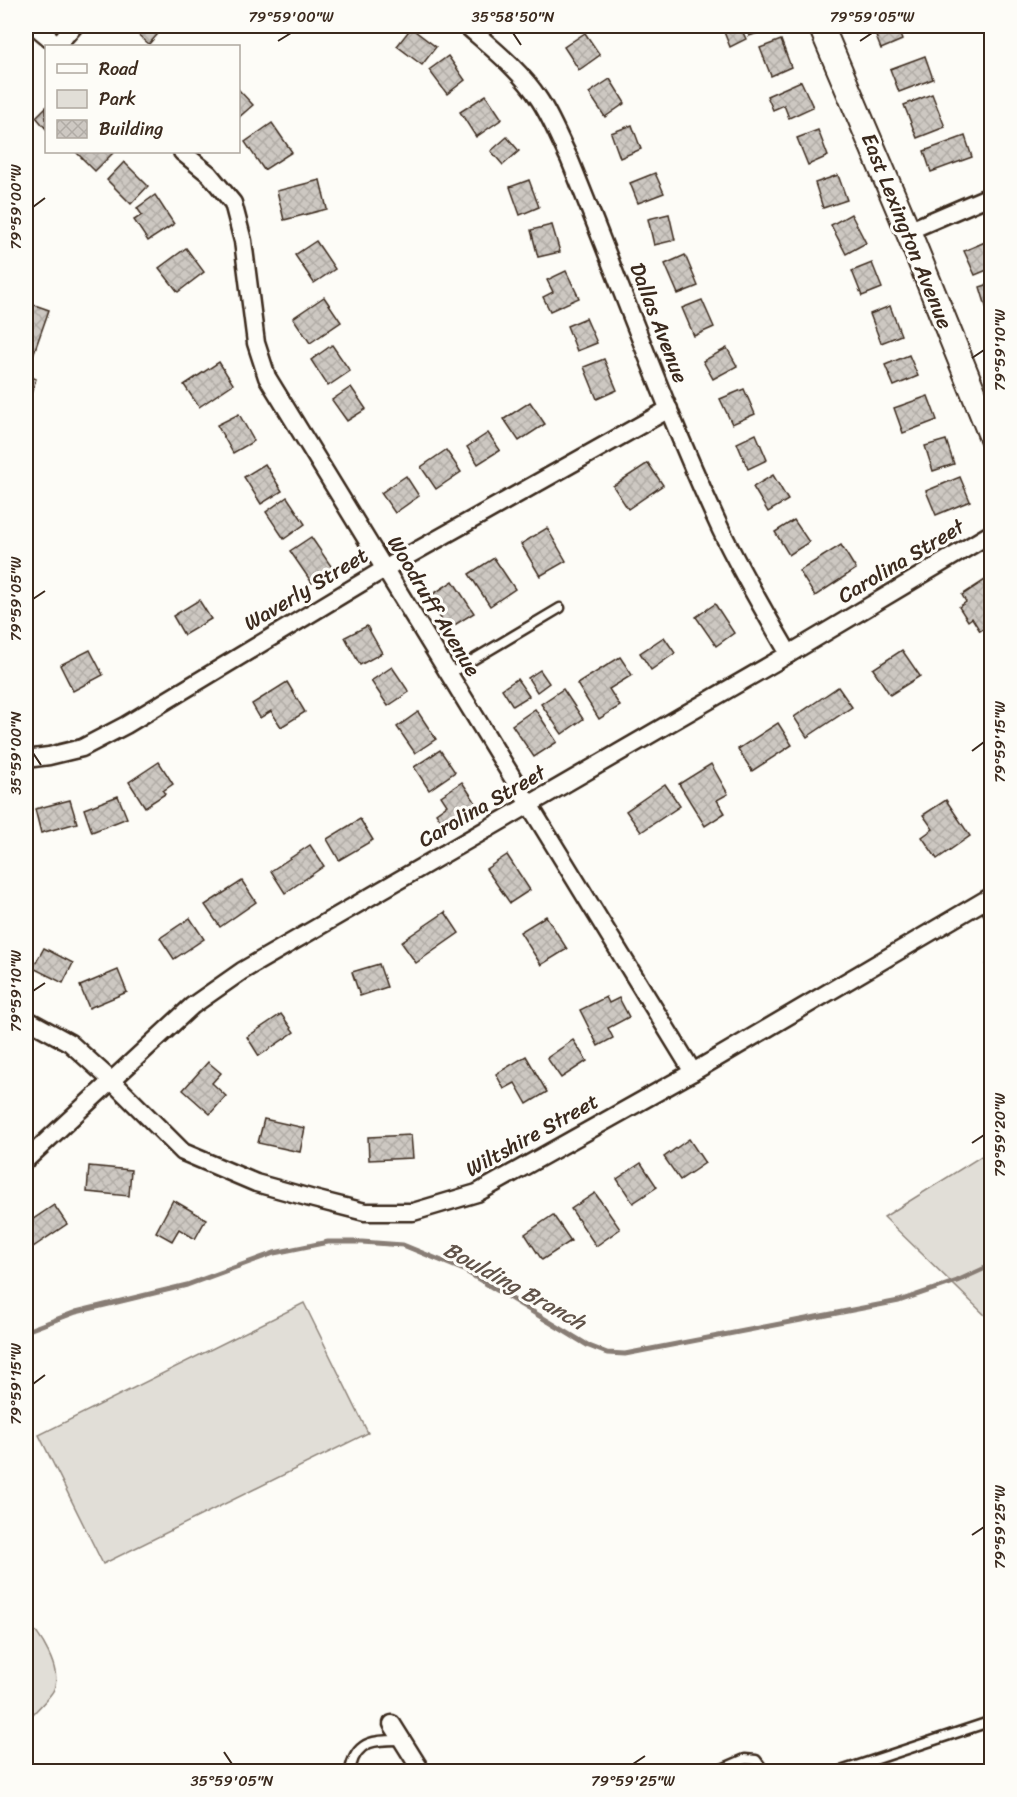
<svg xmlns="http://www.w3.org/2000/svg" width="1017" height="1797" viewBox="0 0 1017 1797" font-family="Sriracha,sans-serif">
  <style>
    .green { fill: #e1ded7; stroke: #8e847a; stroke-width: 1.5 }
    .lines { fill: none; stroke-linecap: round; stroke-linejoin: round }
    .stream { stroke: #887d74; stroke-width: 5 }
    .building { fill: url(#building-cross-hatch); stroke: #3b2a1e; stroke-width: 1.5 }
    .lane-casing { stroke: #3b2a1e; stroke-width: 13 }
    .street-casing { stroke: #3b2a1e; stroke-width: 21 }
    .secondary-casing { stroke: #3b2a1e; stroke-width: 28 }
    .lane { stroke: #fdfcf7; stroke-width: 8 }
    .street { stroke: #fdfcf7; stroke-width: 16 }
    .secondary { stroke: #fdfcf7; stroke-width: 24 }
    .ticks { fill: none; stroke: #3b2a1e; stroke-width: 2 }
    .labels { text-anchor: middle; stroke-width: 6; stroke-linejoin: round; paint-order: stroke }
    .street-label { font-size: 21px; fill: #3b2a1e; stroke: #fdfcf7 }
    .water-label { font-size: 22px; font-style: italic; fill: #615349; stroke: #fdfcf7 }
    .neatline { fill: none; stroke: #3b2a1e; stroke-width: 2 }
    .ticks-label { font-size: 15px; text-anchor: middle; fill: #3b2a1e }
  </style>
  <defs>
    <pattern id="building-cross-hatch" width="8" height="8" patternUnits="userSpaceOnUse" patternTransform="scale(1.5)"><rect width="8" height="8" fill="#cdc8c2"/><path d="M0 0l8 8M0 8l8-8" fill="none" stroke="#b1aca6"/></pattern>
  </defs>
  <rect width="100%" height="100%" fill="#fdfcf7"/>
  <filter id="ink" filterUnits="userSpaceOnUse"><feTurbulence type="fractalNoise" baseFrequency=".0167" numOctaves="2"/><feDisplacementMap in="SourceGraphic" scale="12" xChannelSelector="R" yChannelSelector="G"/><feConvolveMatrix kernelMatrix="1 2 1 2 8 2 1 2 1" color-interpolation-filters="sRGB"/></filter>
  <g filter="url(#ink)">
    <g class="green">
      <path d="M991 1150V1321L884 1217Z"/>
      <path d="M304 1303 368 1433 103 1564 39 1435Z"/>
      <path d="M26 1621C40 1634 62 1669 54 1689 52 1696 31 1715 26 1722Z"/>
    </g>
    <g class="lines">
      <path class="stream" d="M26 1331 76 1312 187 1285 274 1253 328 1242H362L403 1245 464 1270 589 1346 607 1353 625 1354 899 1301 957 1281 992 1265"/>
    </g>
    <g class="building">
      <path d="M128 26H165L149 44Z"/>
      <path d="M740 26 746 39 730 47 724 32Z"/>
      <path d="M745 26H772L773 28 749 36Z"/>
      <path d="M872 26H897L902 40 881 49Z"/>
      <path d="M411 28 436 47 422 65 397 46Z"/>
      <path d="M585 33 600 55 579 70 564 47Z"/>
      <path d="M781 40 791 67 771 76 760 48Z"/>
      <path d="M448 56 465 80 447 94 429 70Z"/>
      <path d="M925 56 933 79 899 92 890 69Z"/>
      <path d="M610 79 625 103 605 117 589 93Z"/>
      <path d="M801 81 813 107 789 118 784 105 773 110 767 96Z"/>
      <path d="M238 89 253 105 238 118Z"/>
      <path d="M932 94 945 127 917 138 904 105Z"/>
      <path d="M486 95 502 119 476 137 460 112Z"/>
      <path d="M46 107V129L36 117Z"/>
      <path d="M272 123 292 152 264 170 245 142Z"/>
      <path d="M632 125 641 149 620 158 611 133Z"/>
      <path d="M818 130 828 156 808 165 797 138Z"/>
      <path d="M965 136 972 157 931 172 924 151Z"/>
      <path d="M507 137 519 151 503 165 491 151Z"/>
      <path d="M76 152H111L113 153 95 171Z"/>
      <path d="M124 162 148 186 131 204 107 180Z"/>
      <path d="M655 173 664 193 638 203 630 183Z"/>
      <path d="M838 175 847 200 823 208 815 183Z"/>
      <path d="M320 180 327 209 284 220 277 191Z"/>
      <path d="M529 180 539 207 520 215 510 187Z"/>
      <path d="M155 195 174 224 148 241 134 220 142 215 137 208Z"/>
      <path d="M669 214 675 240 654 245 648 219Z"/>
      <path d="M851 214 866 243 846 254 831 225Z"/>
      <path d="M552 225 560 252 538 257 531 230Z"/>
      <path d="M316 241 335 269 314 283 295 255Z"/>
      <path d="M985 242 992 257V268L975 275 964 251Z"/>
      <path d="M186 248 204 272 178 292 159 268Z"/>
      <path d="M685 255 698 286 678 294 665 264Z"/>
      <path d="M872 263 882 288 862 296 852 271Z"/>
      <path d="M566 271 579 298 550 311 543 297 553 292 547 280Z"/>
      <path d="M992 283V312L988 313 980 287Z"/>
      <path d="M324 297 341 322 310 343 293 318Z"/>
      <path d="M702 300 714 327 694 336 682 308Z"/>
      <path d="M26 302 49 310 26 375 36 379 26 409Z"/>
      <path d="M890 306 901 335 881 343 870 314Z"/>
      <path d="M586 318 597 343 577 351 567 326Z"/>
      <path d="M332 345 350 371 328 386 311 360Z"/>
      <path d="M727 348 737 366 713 379 703 361Z"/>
      <path d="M909 355 918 376 894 386 885 365Z"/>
      <path d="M604 359 617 390 597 399 584 367Z"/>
      <path d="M219 362 233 384 199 407 184 385Z"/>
      <path d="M351 387 366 409 347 421 332 400Z"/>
      <path d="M744 389 755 414 732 424 720 399Z"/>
      <path d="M928 396 937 420 903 433 894 408Z"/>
      <path d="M530 402 545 424 519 441 504 419Z"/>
      <path d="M239 414 254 441 233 453 217 425Z"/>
      <path d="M488 433 500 450 478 464 467 447Z"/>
      <path d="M756 434 767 460 748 469 737 443Z"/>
      <path d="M946 440 954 464 933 471 925 446Z"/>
      <path d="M446 450 461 472 436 489 421 467Z"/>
      <path d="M648 463 663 485 628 509 613 486Z"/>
      <path d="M265 464 282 491 261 504 244 477Z"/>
      <path d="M773 475 788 500 768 512 753 487Z"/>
      <path d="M406 476 419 496 395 513 381 493Z"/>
      <path d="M960 477 970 501 936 515 926 491Z"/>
      <path d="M287 497 305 524 284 539 266 512Z"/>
      <path d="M794 520 809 542 789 555 775 532Z"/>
      <path d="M547 528 566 561 540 576 521 544Z"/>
      <path d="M311 537 333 569 312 583 290 551Z"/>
      <path d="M841 545 856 569 815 596 799 571Z"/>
      <path d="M494 558 515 589 490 606 469 574Z"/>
      <path d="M985 580 992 590V623L980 631 972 618 968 621 959 607 966 602 962 595Z"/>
      <path d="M453 581 474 613 448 629 427 598Z"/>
      <path d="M199 600 211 619 184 635 173 616Z"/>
      <path d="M715 604 734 633 716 646 696 617Z"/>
      <path d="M367 626 382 653 360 665 345 637Z"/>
      <path d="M664 637 675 653 651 670 640 653Z"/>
      <path d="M90 650 103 675 73 691 60 665Z"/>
      <path d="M902 650 920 676 890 695 873 669Z"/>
      <path d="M620 657 632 675 609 689 620 706 599 719 577 684Z"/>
      <path d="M392 667 409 692 388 706 371 681Z"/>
      <path d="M540 670 549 683 537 692 528 678Z"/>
      <path d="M517 679 529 696 513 706 502 689Z"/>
      <path d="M287 682 305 712 281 727 271 711 260 718 252 704Z"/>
      <path d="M838 687 852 707 807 737 794 717Z"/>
      <path d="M563 689 583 719 562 734 541 704Z"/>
      <path d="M535 709 557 742 534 757 512 725Z"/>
      <path d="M418 712 436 739 415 753 397 727Z"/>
      <path d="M778 723 792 745 752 771 738 749Z"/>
      <path d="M440 750 455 772 429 790 414 767Z"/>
      <path d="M159 762 173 784 163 791 165 794 145 807 129 782Z"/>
      <path d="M711 764 728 794 717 800 725 813 705 826 679 784Z"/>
      <path d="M462 782 478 806 446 828 436 813 447 805 441 796Z"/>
      <path d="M665 784 680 806 641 832 626 811Z"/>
      <path d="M118 796 127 818 92 832 84 809Z"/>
      <path d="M70 800 77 823 41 833 35 809Z"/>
      <path d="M946 800 970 836 937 859 922 837 933 829 923 815Z"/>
      <path d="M360 819 373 840 339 860 327 839Z"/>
      <path d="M310 845 324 866 285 893 271 871Z"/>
      <path d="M507 855 530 890 510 903 486 869Z"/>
      <path d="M242 881 256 902 220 927 205 905Z"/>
      <path d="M445 912 459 933 416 963 401 942Z"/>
      <path d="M546 916 567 949 541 965 520 932Z"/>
      <path d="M190 918 204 939 174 959 160 938Z"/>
      <path d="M26 925 32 930 26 939Z"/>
      <path d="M44 948 73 963 63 983 33 968Z"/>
      <path d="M379 964 387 987 360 996 352 972Z"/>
      <path d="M118 970 127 992 89 1008 80 986Z"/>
      <path d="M606 997 609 1003 619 998 629 1017 608 1028 613 1038 598 1046 580 1010Z"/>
      <path d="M281 1014 294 1032 259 1056 247 1037Z"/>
      <path d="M573 1040 587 1061 561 1078 547 1058Z"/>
      <path d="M526 1056 547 1092 527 1104 515 1083 504 1089 496 1074Z"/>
      <path d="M208 1062 221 1073 212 1083 226 1096 210 1114 183 1090Z"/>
      <path d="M264 1119 305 1128 300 1152 258 1143Z"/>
      <path d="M411 1135 413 1158 369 1160 368 1137Z"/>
      <path d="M689 1139 705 1163 680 1180 664 1157Z"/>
      <path d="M641 1163 657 1187 633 1203 617 1179Z"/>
      <path d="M89 1166 131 1170 129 1196 87 1192Z"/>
      <path d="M595 1193 620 1229 596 1246 571 1209Z"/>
      <path d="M173 1200 206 1219 195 1239 179 1229 172 1241 156 1232Z"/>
      <path d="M54 1205 67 1224 33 1247 26 1236V1224Z"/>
      <path d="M553 1215 571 1241 542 1260 525 1234Z"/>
    </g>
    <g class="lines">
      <g class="lane-casing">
        <g id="lane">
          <path d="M449 674 560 608"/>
          <path d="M982 901 992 918"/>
          <path d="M992 966V983"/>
          <path d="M355 1772 351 1766C358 1739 378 1740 401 1740"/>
          <path d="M715 1772 745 1759 756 1760 765 1772"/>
          <path d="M838 1772 992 1721"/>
        </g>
      </g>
      <g class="street-casing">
        <g id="street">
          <path d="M35 26 59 46"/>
          <path d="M467 26C492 48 521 71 539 99 551 117 559 138 569 158 620 282 664 408 721 530 741 572 765 613 789 654"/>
          <path d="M57 45 74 26"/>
          <path d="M182 152 209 174 233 203 243 241 256 343 267 377C410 608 550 841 693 1072"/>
          <path d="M908 231 992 195"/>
          <path d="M26 759 49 756 82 748 126 725 386 568 669 409"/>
          <path d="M26 1019 70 1043 112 1081 183 1152 256 1183 314 1199 365 1212H413L477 1193 693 1072 992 896"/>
          <path d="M26 1160 192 1006 242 971 789 654 992 533"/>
          <path d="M392 1724 422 1772"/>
        </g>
      </g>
      <g class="secondary-casing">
        <path id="secondary" d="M821 26 908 231 992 438"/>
      </g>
      <use href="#lane" class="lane"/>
      <use href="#street" class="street"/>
      <use href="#secondary" class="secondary"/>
    </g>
  </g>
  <path class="ticks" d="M513 33 521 45M278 41 291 33M860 41 872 33M33 207 45 198M972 358 984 350M33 599 45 591M972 751 984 742M33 753 41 765M33 991 45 983M972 1143 984 1135M33 1384 45 1375M972 1535 984 1527M224 1752 232 1764M633 1764 645 1756"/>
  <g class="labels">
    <g class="street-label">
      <text transform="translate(907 231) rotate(68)" y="7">East Lexington Avenue</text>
      <text transform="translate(659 323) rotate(69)" y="7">Dallas Avenue</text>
      <text transform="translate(901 561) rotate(-31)" y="7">Carolina Street</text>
      <text transform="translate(306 589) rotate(-31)" y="7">Waverly Street</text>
      <text transform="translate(434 606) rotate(59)" y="7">Woodruff Avenue</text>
      <text transform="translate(482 806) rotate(-30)" y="7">Carolina Street</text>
      <text transform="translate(532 1135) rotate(-29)" y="7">Wiltshire Street</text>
    </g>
    <g class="water-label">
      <text transform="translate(515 1285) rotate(29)" y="8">Boulding Branch</text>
    </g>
  </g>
  <rect width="1017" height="1797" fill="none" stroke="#fdfcf7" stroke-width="66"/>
  <rect x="45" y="45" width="195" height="108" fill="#fdfcf7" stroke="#afa8a0" stroke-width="1.5"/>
  <rect x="57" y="64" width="30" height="9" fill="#fdfcf7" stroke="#afa8a0" stroke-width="1.5"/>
  <text x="99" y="75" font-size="18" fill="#3b2a1e">Road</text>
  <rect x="57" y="90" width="30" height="18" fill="#e1ded7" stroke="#afa8a0" stroke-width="1.5"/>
  <text x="99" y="105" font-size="18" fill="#3b2a1e">Park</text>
  <rect x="57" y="120" width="30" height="18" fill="url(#building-cross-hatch)" stroke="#afa8a0" stroke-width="1.5"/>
  <text x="99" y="135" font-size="18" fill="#3b2a1e">Building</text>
  <rect x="33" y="33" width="951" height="1731" class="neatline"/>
  <g class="ticks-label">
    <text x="291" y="22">79°59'00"W</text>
    <text x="513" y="22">35°58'50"N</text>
    <text x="872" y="22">79°59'05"W</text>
    <text transform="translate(16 207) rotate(-90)" y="5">79°59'00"W</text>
    <text transform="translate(1000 350) rotate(-90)" y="5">79°59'10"W</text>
    <text transform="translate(16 599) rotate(-90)" y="5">79°59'05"W</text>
    <text transform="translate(1000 742) rotate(-90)" y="5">79°59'15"W</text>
    <text transform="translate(16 753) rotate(-90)" y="5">35°59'00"N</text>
    <text transform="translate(16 991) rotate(-90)" y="5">79°59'10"W</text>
    <text transform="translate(1000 1135) rotate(-90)" y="5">79°59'20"W</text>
    <text transform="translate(16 1384) rotate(-90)" y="5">79°59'15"W</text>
    <text transform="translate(1000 1527) rotate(-90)" y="5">79°59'25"W</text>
    <text x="232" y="1786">35°59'05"N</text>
    <text x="633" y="1786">79°59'25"W</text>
  </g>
</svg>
